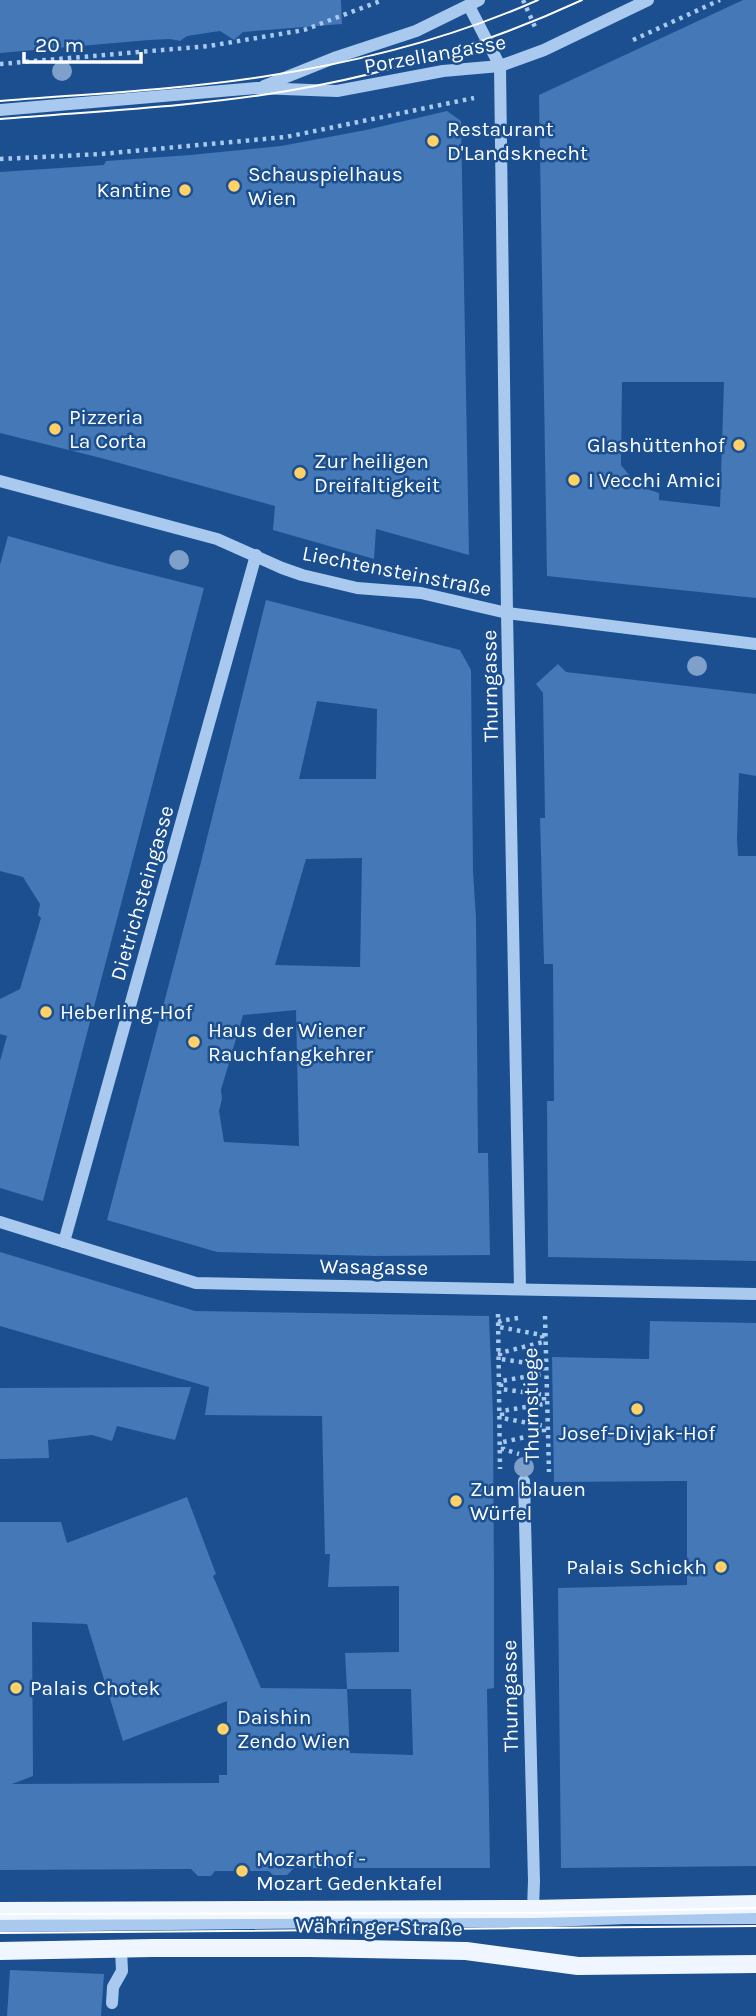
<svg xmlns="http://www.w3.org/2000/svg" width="756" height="2016" viewBox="0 0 756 2016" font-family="Karla,sans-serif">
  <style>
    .building { fill: #4478b7; fill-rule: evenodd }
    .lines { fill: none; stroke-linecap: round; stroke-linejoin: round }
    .path { stroke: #a9c9ee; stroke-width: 4.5; stroke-dasharray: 3.5 5; stroke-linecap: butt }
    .minor { stroke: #a9c9ee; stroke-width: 12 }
    .major { stroke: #f0f6ff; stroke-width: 18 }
    .tram { stroke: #fff; stroke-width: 2 }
    .tree { fill: #7ea0ca }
    .poi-dot { fill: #ffd166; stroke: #1b4f8f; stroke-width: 2.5 }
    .labels { text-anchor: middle; stroke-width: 5; stroke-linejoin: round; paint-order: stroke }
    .street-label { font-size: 21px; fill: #fff; stroke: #1b4f8f }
    .poi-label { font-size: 21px; fill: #fff; stroke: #1b4f8f; text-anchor: start }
  </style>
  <rect width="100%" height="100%" fill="#1b4f8f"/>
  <g class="building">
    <path d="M0 0H341L342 24 243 32 234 40 220 31 187 36 180 41 170 39 149 40 0 53Z"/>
    <path d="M743 0H756V598L547 576 539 95ZM622 382H724L720 507 659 500V493L638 486 621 465Z"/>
    <path d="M447 111 461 121 469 555 376 529 374 559 273 530 275 506 101 458 0 433V172L104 165 106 161 190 155 281 146 366 130Z"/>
    <path d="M8 536 109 564 204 588 43 1201 0 1188V1061L7 1036 0 1034V999L20 989 41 918 38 915 40 904 23 877 0 871V565Z"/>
    <path d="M266 600 460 650 471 670 473 871 476 918 478 1153H488L490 1255 376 1256 217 1252 107 1220 201 862ZM317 701 377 709 376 779H299ZM362 858 360 967 275 965 306 859ZM296 1010 299 1146 224 1142 219 1111 222 1099 221 1090 243 1015Z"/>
    <path d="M558 664 566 672 756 694V776L739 773 737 839 738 856H756V1261L548 1257 547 1101H554L553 964H544L540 818H545L543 693 536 684Z"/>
    <path d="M0 1252 195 1311 489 1316 493 1415 494 1581V1688L487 1689 490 1868H294L287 1875H273L269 1871H215L211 1876H198L191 1869 0 1870V1522H61L67 1543 187 1497 216 1574 213 1576 261 1688 347 1689 345 1653 399 1652V1586L328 1587 330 1554H325L322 1416 205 1415 209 1387 0 1326ZM32 1622 87 1624 123 1741 227 1701V1775H219V1783L12 1784 33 1776ZM347 1689H411L413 1755 350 1753Z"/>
    <path d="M650 1321 756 1323V1866L561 1868 558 1588 687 1585V1481L554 1482 552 1357 649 1359Z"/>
    <path d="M191 1387 175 1440 117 1426 112 1441 92 1435 48 1440 49 1458 0 1459V1388Z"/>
    <path d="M10 1970 104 1974 101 2016H7Z"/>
  </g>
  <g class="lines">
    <g class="path">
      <path d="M523 0 535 27"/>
      <path d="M633 40 720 0"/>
      <path d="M0 64 209 46 304 30 383 0"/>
      <path d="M0 159 101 154 286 137 474 98"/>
      <path d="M498 1314 500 1469"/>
      <path d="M545 1316 549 1472"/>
      <path d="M518 1318 500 1321 499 1327 542 1335 543 1342 500 1353V1359L542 1365V1374L501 1381V1389L544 1395V1404L502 1411V1418L544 1426V1433L503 1442V1449L519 1454"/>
    </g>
    <g class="minor">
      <path d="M469 6 500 66 507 613 520 1289"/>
      <path d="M264 86 334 58 416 31 479 0"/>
      <path d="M0 110 257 88 337 91 443 71 500 66 544 50 648 0"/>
      <path d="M0 481 217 539 282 568 302 575 336 583 357 588 421 593 507 613 756 644"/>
      <path d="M0 1222 196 1283 756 1294"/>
      <path d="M64 1242 256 555"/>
      <path d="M524 1481 534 1881 533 1909"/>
      <path d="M0 1926 414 1921 525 1922 626 1918H756"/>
      <path d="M112 2003 113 1987 122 1971 121 1949"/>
    </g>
    <g class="major">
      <path d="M0 1911 533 1909 756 1904"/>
      <path d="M0 1951 152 1948H309L466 1951 578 1966 756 1964"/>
    </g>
    <g class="tram">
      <path d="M0 101C87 94 175 90 261 77 354 63 452 38 538 0"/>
      <path d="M0 119C95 111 193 107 287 91 389 74 489 43 582 0"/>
      <path d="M0 1914 532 1913 756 1908"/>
      <path d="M0 1933 756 1926"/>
    </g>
  </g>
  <g class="tree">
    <circle cx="62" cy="71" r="10"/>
    <circle cx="179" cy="560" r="10"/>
    <circle cx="697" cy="666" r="10"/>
    <circle cx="524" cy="1467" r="10"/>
  </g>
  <g class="poi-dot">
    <circle cx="433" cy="141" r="7"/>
    <circle cx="234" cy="186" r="7"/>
    <circle cx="185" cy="190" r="7"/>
    <circle cx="55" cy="429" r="7"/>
    <circle cx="739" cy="445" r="7"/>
    <circle cx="300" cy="473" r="7"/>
    <circle cx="574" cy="480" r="7"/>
    <circle cx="46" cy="1012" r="7"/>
    <circle cx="194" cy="1042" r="7"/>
    <circle cx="637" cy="1409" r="7"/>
    <circle cx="456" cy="1501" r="7"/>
    <circle cx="721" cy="1567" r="7"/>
    <circle cx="16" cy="1688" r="7"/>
    <circle cx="223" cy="1729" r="7"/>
    <circle cx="242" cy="1871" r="7"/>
  </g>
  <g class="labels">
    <g class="street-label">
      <text transform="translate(435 54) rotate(-10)" y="7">Porzellangasse</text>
      <text transform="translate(397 571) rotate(11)" y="7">Liechtensteinstraße</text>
      <text transform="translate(490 686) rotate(-91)" y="7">Thurngasse</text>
      <text transform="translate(142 893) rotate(-74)" y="7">Dietrichsteingasse</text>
      <text transform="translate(374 1267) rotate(1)" y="7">Wasagasse</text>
      <text transform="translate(531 1405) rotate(-91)" y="7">Thurnstiege</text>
      <text transform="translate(510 1696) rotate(-91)" y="7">Thurngasse</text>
      <text transform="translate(379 1927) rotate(1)" y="7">Währinger Straße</text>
    </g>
    <g class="poi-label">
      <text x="447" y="136">Restaurant<tspan x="447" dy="24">D'Landsknecht</tspan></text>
      <text x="248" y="181">Schauspielhaus<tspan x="248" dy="24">Wien</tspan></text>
      <text x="171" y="197" text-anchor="end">Kantine</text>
      <text x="69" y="424">Pizzeria<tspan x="69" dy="24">La Corta</tspan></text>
      <text x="725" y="452" text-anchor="end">Glashüttenhof</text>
      <text x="314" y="468">Zur heiligen<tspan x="314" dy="24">Dreifaltigkeit</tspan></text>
      <text x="588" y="487">I Vecchi Amici</text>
      <text x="60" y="1019">Heberling-Hof</text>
      <text x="208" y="1037">Haus der Wiener<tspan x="208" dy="24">Rauchfangkehrer</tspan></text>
      <text x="637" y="1440" text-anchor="middle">Josef-Divjak-Hof</text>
      <text x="470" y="1496">Zum blauen<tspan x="470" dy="24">Würfel</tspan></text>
      <text x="707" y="1574" text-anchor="end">Palais Schickh</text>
      <text x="30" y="1695">Palais Chotek</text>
      <text x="237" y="1724">Daishin<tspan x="237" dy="24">Zendo Wien</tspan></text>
      <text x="256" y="1866">Mozarthof -<tspan x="256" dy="24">Mozart Gedenktafel</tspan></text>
    </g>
  </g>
  <path d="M24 52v10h117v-10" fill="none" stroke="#ffffff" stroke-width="3.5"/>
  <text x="35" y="52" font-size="21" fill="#ffffff" stroke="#1b4f8f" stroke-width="5" paint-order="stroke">20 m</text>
</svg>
